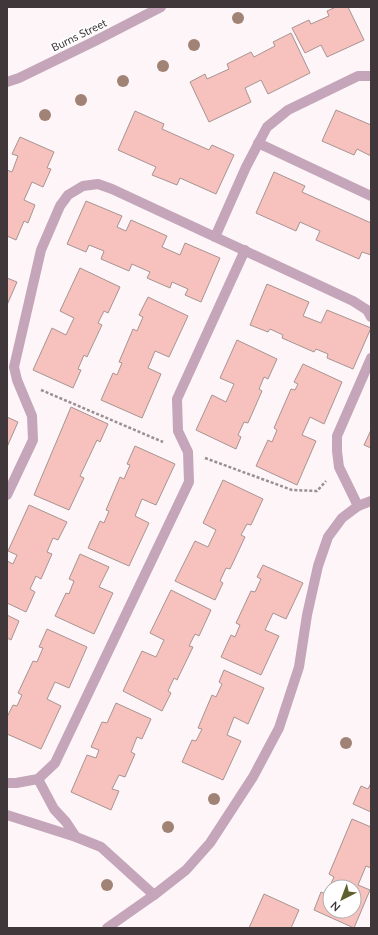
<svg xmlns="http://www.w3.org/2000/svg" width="378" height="935" viewBox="0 0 378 935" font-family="Lato,sans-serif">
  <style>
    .building { fill: #f7c2bd; stroke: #a79492; fill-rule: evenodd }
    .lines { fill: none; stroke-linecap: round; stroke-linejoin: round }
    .path { stroke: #989092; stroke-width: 2.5; stroke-dasharray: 3 2; stroke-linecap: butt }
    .street { stroke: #c5a5b9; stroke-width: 10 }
    .tree { fill: #a18375 }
    .labels { text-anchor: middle; stroke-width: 4; stroke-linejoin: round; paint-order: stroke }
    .street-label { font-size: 11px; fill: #3f3739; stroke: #fff }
  </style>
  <rect width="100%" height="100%" fill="#fdf5f7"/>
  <g class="building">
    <path d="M336 7H348L364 40 327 57 321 45 305 53 292 28 309 20 311 24 329 16 327 11Z"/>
    <path d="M291 33 310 73 268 94 261 80 245 88 251 102 209 122 190 82 205 74 207 79 229 69 227 64 251 52 254 57 275 46 273 42Z"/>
    <path d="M336 110 371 125V156L357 149 354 155 322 141Z"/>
    <path d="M135 111 164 124 162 129 209 150 212 145 234 155 216 194 180 178 177 185 152 175 156 167 118 150Z"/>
    <path d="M20 137 54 152 47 168 51 169 43 187 32 182 24 200 35 205 28 223 24 221 16 240 7 236V170L12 172 18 156 12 154Z"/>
    <path d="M274 172 305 186 302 192 371 223V255L362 252 359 259 316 240 320 231 300 222 296 231 256 213Z"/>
    <path d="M86 201 122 216 117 227 126 231 131 220 167 236 162 247 180 255 185 243 220 258 201 302 185 295 188 289 172 282 170 288 147 278 150 272 132 264 129 271 101 259 104 251 89 245 86 252 67 244Z"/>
    <path d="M80 268 120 287 108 313 104 311 98 323 102 325 87 357 84 355 78 369 81 370 73 388 33 370 52 328 66 335 74 318 60 311Z"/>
    <path d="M7 278 17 282 7 305Z"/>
    <path d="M267 284 309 302 303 316 321 323 327 310 371 328 353 369 327 358 328 354 316 349 314 352 282 338 283 335 270 329 268 332 250 325Z"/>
    <path d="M148 297 188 316 169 357 155 351 148 368 161 374 142 418 101 400 113 373 117 375 122 363 119 362 133 329 137 331 143 317 139 315Z"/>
    <path d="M237 340 277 359 268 379 264 377 259 389 262 391 248 423 244 422 238 435 241 437 236 449 196 430 212 395 226 402 234 384 220 378Z"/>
    <path d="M303 364 342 382 324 424 310 417 302 435 316 441 297 485 256 466 268 440 272 442 277 430 274 428 291 389 295 390 298 384 294 382Z"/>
    <path d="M71 407 108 424 100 442 97 440 80 476 84 478 69 510 34 495Z"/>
    <path d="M7 417 18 422 7 447Z"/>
    <path d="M371 430V448L364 445Z"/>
    <path d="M135 446 175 464 156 505 142 499 135 516 149 523 129 566 88 548 100 521 104 523 109 511 106 510 120 477 124 479 130 465 127 464Z"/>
    <path d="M223 480 263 499 251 525 247 524 241 535 245 537 230 569 226 568 220 581 223 583 215 600 175 581 195 541 208 547 216 530 203 523Z"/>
    <path d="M29 505 67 522 58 540 53 538 47 552 52 554 41 579 36 576 30 589 35 592 26 612 7 603V561L13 564 17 555 8 551Z"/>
    <path d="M80 554 109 567 99 587 113 593 94 634 55 616 66 593 69 594 74 581 69 579Z"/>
    <path d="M263 565 303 583 286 619 273 613 265 630 279 636 261 675 221 657 231 635 235 637 240 625 236 623 251 591 255 592 261 579 257 577Z"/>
    <path d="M171 590 211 610 199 636 195 634 189 646 193 647 177 680 174 678 168 691 171 693 162 711 123 691 142 651 156 657 164 640 150 633Z"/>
    <path d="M7 615 19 621 11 640 7 638Z"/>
    <path d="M47 629 87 647 69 688 55 682 47 699 61 706 41 749 7 734V717L13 705 17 706 22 695 18 693 33 661 37 662 43 648 39 647Z"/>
    <path d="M224 670 264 688 248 724 234 717 227 735 241 741 223 780 182 762 192 740 196 741 202 729 198 728 212 695 216 697 222 684 219 682Z"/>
    <path d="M116 703 151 719 142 739 137 737 131 752 135 754 125 777 119 775 112 789 119 791 111 810 71 792 87 755 96 758 99 750 91 747 102 722 107 723Z"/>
    <path d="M371 783V812L353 804 361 786 368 789Z"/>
    <path d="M352 819 371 827V868L366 866 358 885 370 890 354 928 314 910 321 892 326 894 334 877 329 874ZM330 887H354V911H330Z"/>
    <path d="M264 894 299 910 291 928H249Z"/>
  </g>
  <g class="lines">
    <g class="path">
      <path d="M41 390 163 442"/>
      <path d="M205 458 292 490 317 491 326 481"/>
    </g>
    <g class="street">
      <path d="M7 82 19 78 95 41 161 7"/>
      <path d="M258 143 371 196"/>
      <path d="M215 237 246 167 267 127 288 110 358 76H371"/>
      <path d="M7 495 33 440 32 416 17 380 14 367 41 250 60 206 68 195 83 186 98 184 112 189 353 301 367 310 371 317"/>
      <path d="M358 506 339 467 337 451V436L371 358"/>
      <path d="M38 779 54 809 66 822 76 837"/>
      <path d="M7 783H16L38 779 55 763 189 482 188 452 178 431 177 399 245 250"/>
      <path d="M7 815 76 837 101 847 154 895"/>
      <path d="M107 928 154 895 186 870 210 843 253 777 279 728 299 667 307 615 318 566 328 537 342 518 358 506 371 501"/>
    </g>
  </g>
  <g class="tree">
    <circle cx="238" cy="18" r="6"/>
    <circle cx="194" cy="45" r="6"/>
    <circle cx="163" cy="66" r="6"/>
    <circle cx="123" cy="81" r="6"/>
    <circle cx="81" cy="100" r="6"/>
    <circle cx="45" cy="115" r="6"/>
    <circle cx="346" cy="743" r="6"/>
    <circle cx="214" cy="799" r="6"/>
    <circle cx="168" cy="827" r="6"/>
    <circle cx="107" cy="885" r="6"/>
  </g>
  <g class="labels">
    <g class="street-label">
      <text transform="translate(79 35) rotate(-26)" y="4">Burns Street</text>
    </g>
  </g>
  <rect width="378" height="935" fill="none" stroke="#3f3739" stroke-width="16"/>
  <g transform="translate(342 899) rotate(222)"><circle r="19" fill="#ffffff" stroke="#b2afb0"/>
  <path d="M0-3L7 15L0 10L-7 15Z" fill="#5e602d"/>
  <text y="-6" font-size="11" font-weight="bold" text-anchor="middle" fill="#3f3739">N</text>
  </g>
</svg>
